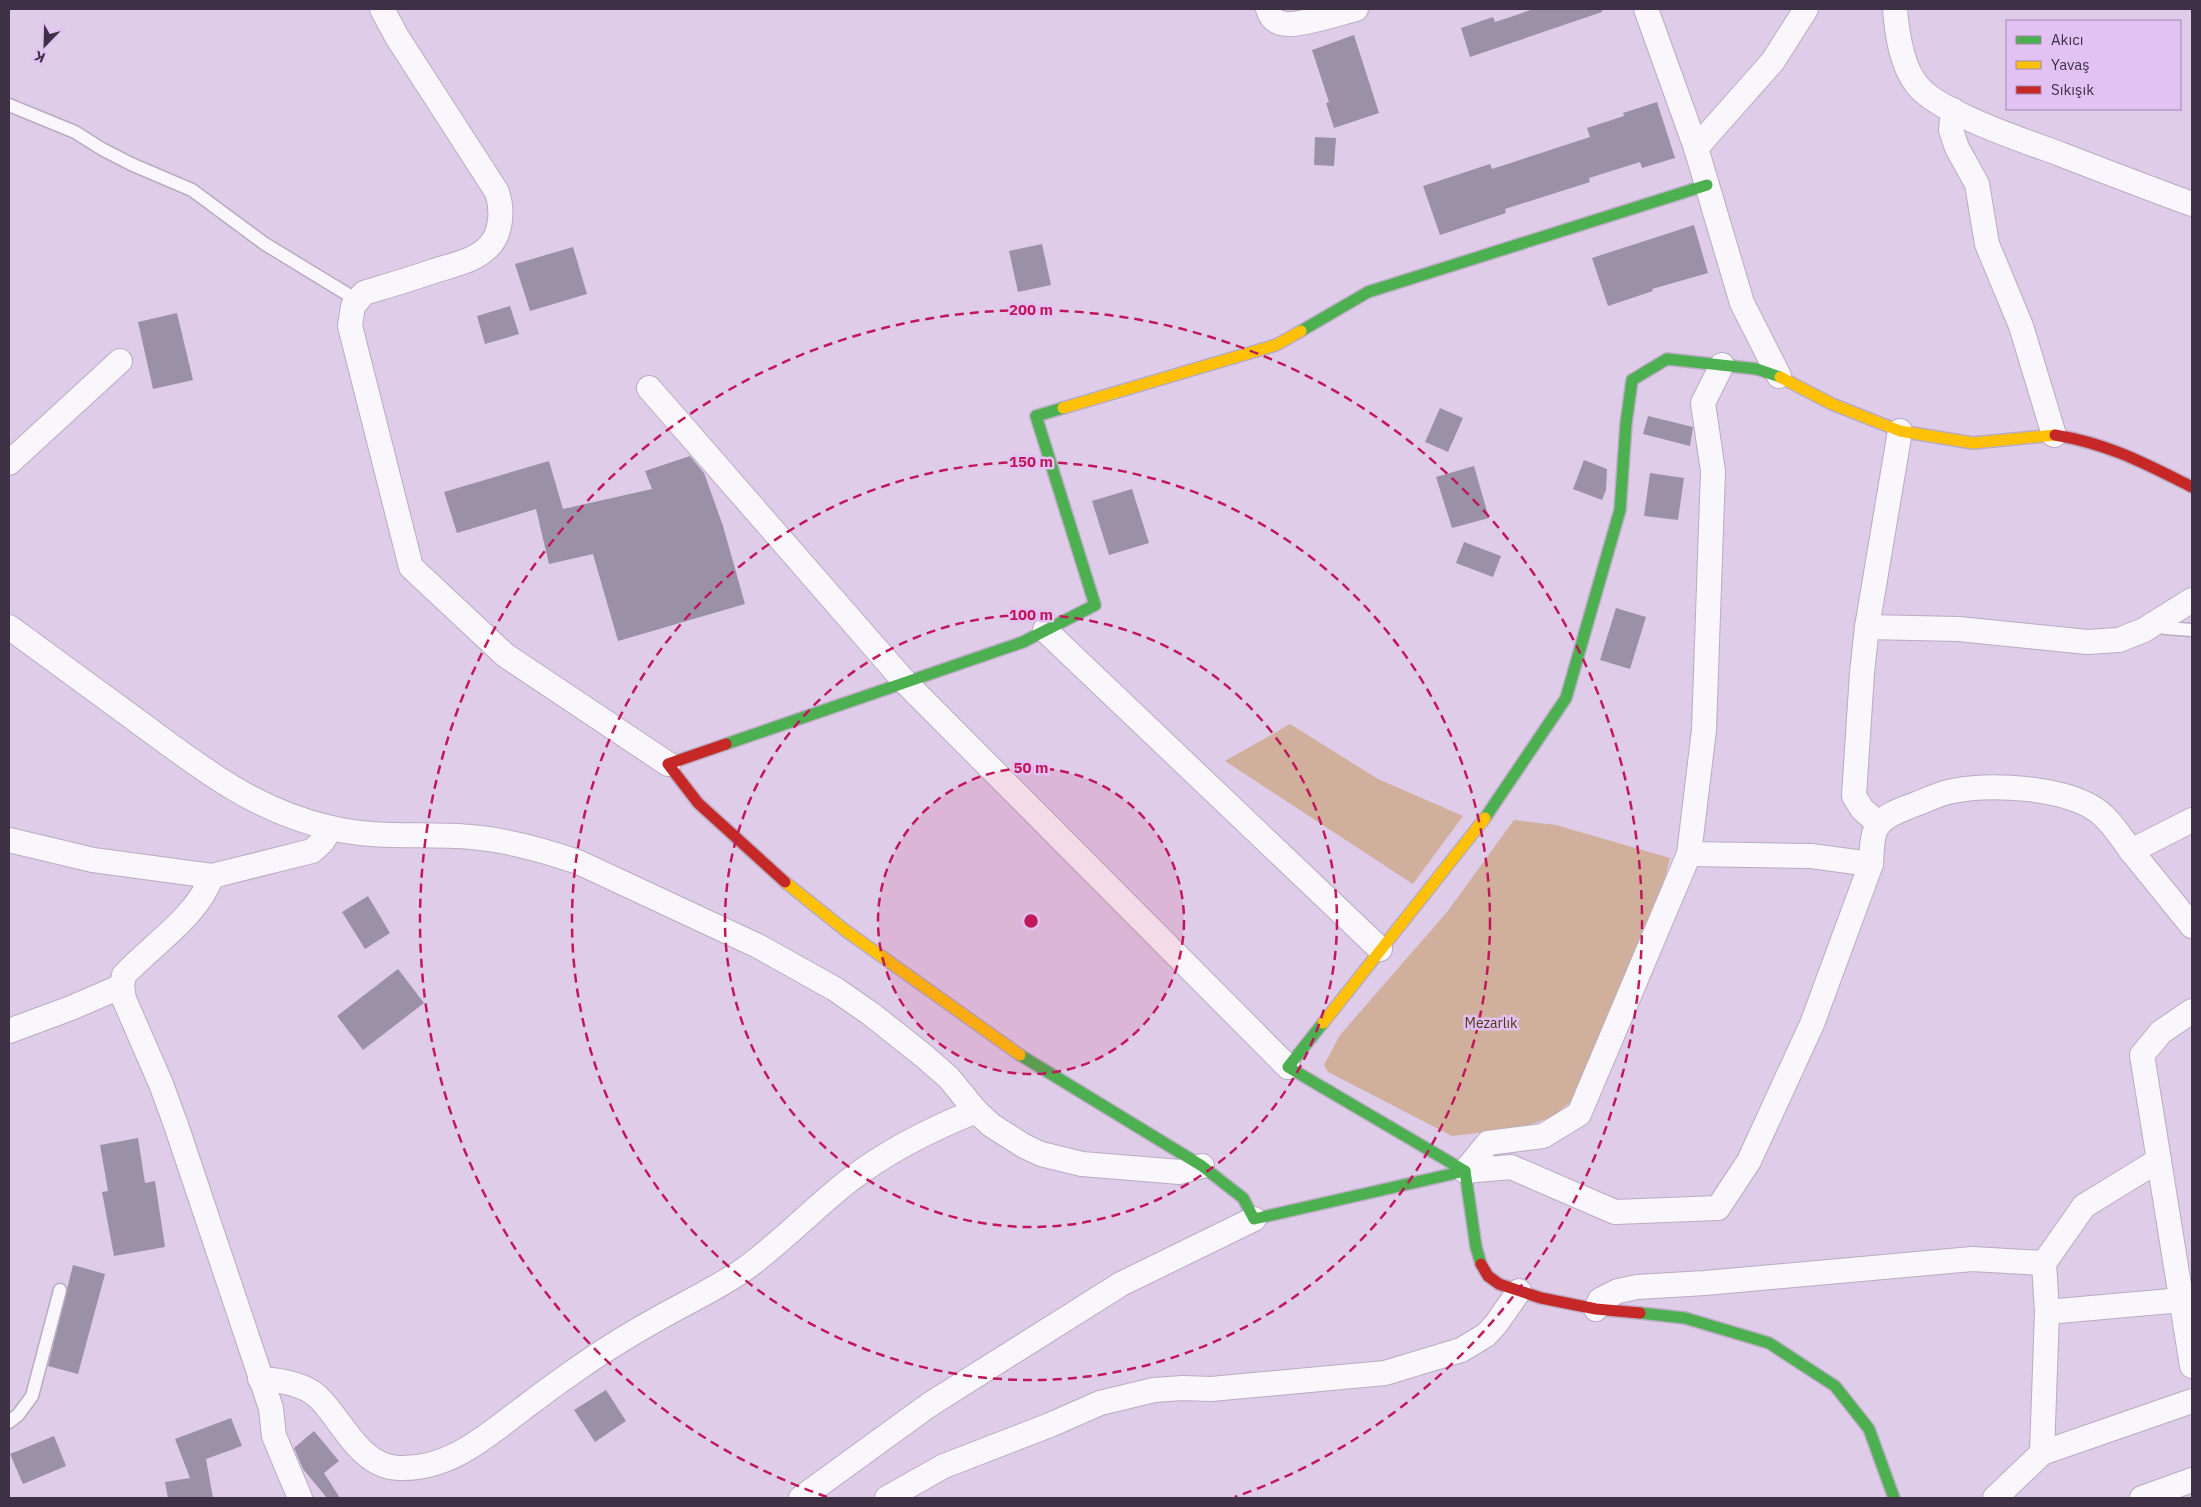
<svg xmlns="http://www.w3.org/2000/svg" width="2201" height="1507" viewBox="0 0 2201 1507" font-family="'IBM Plex Sans',sans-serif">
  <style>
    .green { fill: #d0b09c }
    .building { fill: #9b91a7 }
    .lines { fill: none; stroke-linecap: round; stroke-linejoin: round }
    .lane-casing { stroke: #b9acc1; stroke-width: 15 }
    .street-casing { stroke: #b9acc1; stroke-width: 26 }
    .fast-casing { stroke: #b9acc1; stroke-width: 14 }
    .slow-casing { stroke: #b9acc1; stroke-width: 14 }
    .jam-casing { stroke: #b9acc1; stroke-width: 14 }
    .lane { stroke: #faf7fc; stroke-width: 12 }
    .street { stroke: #faf7fc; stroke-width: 24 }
    .fast { stroke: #4caf50; stroke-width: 11 }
    .slow { stroke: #ffc107; stroke-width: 11 }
    .jam { stroke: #c62828; stroke-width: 11 }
    .ring { fill: none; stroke: #c2185b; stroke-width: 2.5; stroke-dasharray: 9 6 }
    .labels { text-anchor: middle; stroke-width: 5; stroke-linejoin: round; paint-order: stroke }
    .park-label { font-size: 14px; fill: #503816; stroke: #e2c1f3 }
    .centre { fill: #c2185b; stroke: #e2c1f3; stroke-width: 2.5 }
    .ring-label { font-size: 15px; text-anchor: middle; font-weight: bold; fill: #c2185b; stroke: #e2c1f3; stroke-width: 5; stroke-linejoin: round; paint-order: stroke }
  </style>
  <rect width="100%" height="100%" fill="#decce8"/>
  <g class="green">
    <path d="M1290 724 1378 779 1463 816 1413 884 1225 761Z"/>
    <path d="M1514 820 1556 825 1670 858 1663 887 1572 1101 1550 1118 1519 1128 1452 1136 1328 1072 1324 1065 1340 1035 1447 912Z"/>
  </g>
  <g class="building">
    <path d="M1534 9H1602V12L1470 57 1461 28 1493 17 1495 22Z"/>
    <path d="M1354 35 1379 113 1334 128 1326 103 1329 102 1312 50Z"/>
    <path d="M1657 102 1675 158 1642 168 1640 162 1589 178 1590 182 1505 209 1506 213 1440 235 1423 186 1490 164 1492 169 1590 137 1587 128 1624 116 1623 113Z"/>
    <path d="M1315 137 1336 138 1334 166 1314 165Z"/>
    <path d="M1694 225 1708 273 1652 289 1653 291 1608 306 1592 258Z"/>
    <path d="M1042 244 1051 285 1018 292 1009 251Z"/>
    <path d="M573 247 587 294 530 311 515 264Z"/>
    <path d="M510 306 519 334 485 344 477 316Z"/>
    <path d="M177 313 193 380 153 389 138 322Z"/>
    <path d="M1440 408 1463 418 1448 452 1425 442Z"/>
    <path d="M1648 416 1693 427 1690 446 1643 434Z"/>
    <path d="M690 456 704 473 723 526 745 604 618 641 593 554 549 564 536 509 457 533 444 492 549 461 563 509 652 489 645 471Z"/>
    <path d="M1584 460 1607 469 1606 490 1602 500 1573 489Z"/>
    <path d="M1474 466 1489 518 1452 528 1436 477Z"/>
    <path d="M1650 473 1684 478 1678 520 1644 516Z"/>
    <path d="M1132 489 1149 543 1109 555 1092 501Z"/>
    <path d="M1464 542 1501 556 1493 577 1456 563Z"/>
    <path d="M1616 608 1646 617 1630 669 1600 660Z"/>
    <path d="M368 896 390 933 365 949 342 912Z"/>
    <path d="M398 969 424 1003 363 1050 337 1016Z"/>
    <path d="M138 1138 145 1183 155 1181 165 1247 114 1256 102 1192 108 1191 100 1145Z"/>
    <path d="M73 1265 105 1274 78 1374 48 1366Z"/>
    <path d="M606 1390 626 1421 595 1442 574 1410Z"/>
    <path d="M231 1418 242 1446 206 1459 213 1498H168L165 1482 190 1478 175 1439Z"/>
    <path d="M314 1431 339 1461 324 1473 340 1498H327L303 1469 294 1448Z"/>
    <path d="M54 1436 66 1466 23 1484 10 1454Z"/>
  </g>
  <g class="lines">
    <g class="lane-casing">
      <g id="lane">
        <path d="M9 105 75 132 102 149 131 164 192 190 265 244 357 300"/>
        <path d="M2155 623 2165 628 2192 630"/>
        <path d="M9 1422 18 1415 32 1396 60 1290"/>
      </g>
    </g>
    <g class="street-casing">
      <g id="street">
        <path d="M382 9 397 37 497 192C503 210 502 236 486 249 472 262 452 265 434 271 411 279 387 286 364 293L353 306 350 326 411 567 505 655 668 764"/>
        <path d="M1268 9C1270 16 1273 21 1281 23 1295 28 1339 13 1356 9"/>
        <path d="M1646 9 1696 148 1742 303 1779 376"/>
        <path d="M1895 9C1897 33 1901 65 1917 85 1939 113 2025 141 2060 154 2104 171 2148 188 2192 204"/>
        <path d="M1953 110 1951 130 1957 148 1977 184 1987 244 2021 326 2054 435"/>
        <path d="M1696 148 1773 61 1806 9"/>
        <path d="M1722 365 1703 403 1713 471 1704 730 1689 854 1579 1114 1543 1136 1488 1143 1465 1171 1511 1167 1615 1212 1718 1208 1749 1161 1812 1024 1871 864C1872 852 1871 833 1879 824 1888 813 1904 809 1916 804 1926 800 1937 795 1948 792 1986 782 2067 787 2099 812 2113 823 2122 839 2132 852 2152 877 2172 901 2192 926"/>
        <path d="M649 388 905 682 1288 1067"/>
        <path d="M9 463 120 361"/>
        <path d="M9 627C53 659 96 691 140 723 201 768 255 811 331 828 377 839 424 833 471 837 508 840 543 850 578 862L758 946 835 989 871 1014 924 1056 949 1078 976 1111 991 1125 1024 1146 1041 1154 1082 1164 1180 1172 1202 1166"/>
        <path d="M1867 627 1959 629 2087 642 2119 640 2144 630 2192 600"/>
        <path d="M1045 630 1380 949"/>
        <path d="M1879 824 1862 809 1854 796 1862 673 1867 627 1900 431"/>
        <path d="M9 840 93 860 212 876 312 851 322 842 331 828"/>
        <path d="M2131 851 2192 820"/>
        <path d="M1689 854 1811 856 1871 864"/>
        <path d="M212 876C196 918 154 943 124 975L122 986 124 999 161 1084 176 1125 271 1408 274 1436 300 1498"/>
        <path d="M2192 1011 2161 1032 2142 1055 2192 1366"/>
        <path d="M9 1031 71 1008 122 986"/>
        <path d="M1596 1309 1600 1300 1618 1291 1637 1287 1705 1283 1972 1259 2044 1263"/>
        <path d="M2047 1312 2182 1300"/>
        <path d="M260 1379C279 1380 302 1383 317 1396 342 1419 359 1467 399 1468 448 1470 484 1438 521 1410 541 1395 562 1379 583 1365 610 1346 639 1329 668 1313 692 1300 716 1288 739 1273 780 1245 812 1209 851 1179 889 1150 931 1129 976 1111"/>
        <path d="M2042 1453 2192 1401"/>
        <path d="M801 1498 929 1405 1121 1284 1254 1219"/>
        <path d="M887 1498 944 1466 1050 1425 1100 1403 1154 1390 1183 1388 1211 1389 1385 1373 1461 1350 1486 1335 1496 1324 1519 1291"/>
        <path d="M1995 1498 2042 1453 2047 1312 2044 1263 2084 1206 2159 1160"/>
        <path d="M2142 1498 2192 1480"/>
      </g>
    </g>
    <g class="fast-casing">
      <g id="fast">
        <path d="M1301 331 1368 292 1707 185"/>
        <path d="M726 744 1023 642 1095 605 1036 416 1063 408"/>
        <path d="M1485 818 1566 698 1620 510 1626 424 1632 380 1667 359 1757 369 1780 377"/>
        <path d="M1323 1023 1288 1067 1465 1171 1476 1247 1481 1264"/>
        <path d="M1020 1055 1202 1166 1243 1198 1254 1219 1465 1171"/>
        <path d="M1640 1313 1685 1318 1769 1343 1835 1386 1869 1429 1894 1498"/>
      </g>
    </g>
    <g class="slow-casing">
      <g id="slow">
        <path d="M1780 377 1832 404 1900 431 1973 443 2055 435"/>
        <path d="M1063 408 1276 345 1301 331"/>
        <path d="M785 882 846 931 1020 1055"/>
        <path d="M1323 1023 1485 818"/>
      </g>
    </g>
    <g class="jam-casing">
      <g id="jam">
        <path d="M2055 435C2109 444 2144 463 2192 487"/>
        <path d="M726 744 668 764 698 803 785 882"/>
        <path d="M1481 1264 1488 1276 1499 1284 1541 1298 1596 1309 1640 1313"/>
      </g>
    </g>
    <use href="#lane" class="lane"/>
    <use href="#street" class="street"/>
    <use href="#fast" class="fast"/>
    <use href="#slow" class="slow"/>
    <use href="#jam" class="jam"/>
  </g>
  <circle cx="1031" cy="921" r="153" fill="#c2185b" fill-opacity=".12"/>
  <g class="ring">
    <circle cx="1031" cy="921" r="153"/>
    <circle cx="1031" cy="921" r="306"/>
    <circle cx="1031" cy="921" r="459"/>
    <path d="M827 1497A611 611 0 1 1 1235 1497"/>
  </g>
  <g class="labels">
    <g class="park-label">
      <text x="1491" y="1028">Mezarlık</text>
    </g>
  </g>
  <circle cx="1031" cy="921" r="8" class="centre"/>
  <g class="ring-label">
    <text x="1031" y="315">200 m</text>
    <text x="1031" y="467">150 m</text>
    <text x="1031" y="620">100 m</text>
    <text x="1031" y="773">50 m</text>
  </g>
  <rect width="2201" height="1507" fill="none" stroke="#3e3145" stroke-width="20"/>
  <rect x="2006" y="20" width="175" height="90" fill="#e2c1f3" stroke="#a087ad"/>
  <rect x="2016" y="36" width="25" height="8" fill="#4caf50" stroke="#a087ad"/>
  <text x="2051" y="45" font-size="15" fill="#3e3145">Akıcı</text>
  <rect x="2016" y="61" width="25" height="8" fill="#ffc107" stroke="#a087ad"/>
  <text x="2051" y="70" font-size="15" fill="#3e3145">Yavaş</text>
  <rect x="2016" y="86" width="25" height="8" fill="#c62828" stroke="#a087ad"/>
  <text x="2051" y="95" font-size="15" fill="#3e3145">Sıkışık</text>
  <g transform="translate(45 45) rotate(203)" stroke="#e2c1f3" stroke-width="4" paint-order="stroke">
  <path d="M0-4L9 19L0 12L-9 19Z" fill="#3e3145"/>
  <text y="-8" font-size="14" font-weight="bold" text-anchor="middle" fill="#3e3145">K</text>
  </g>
</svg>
